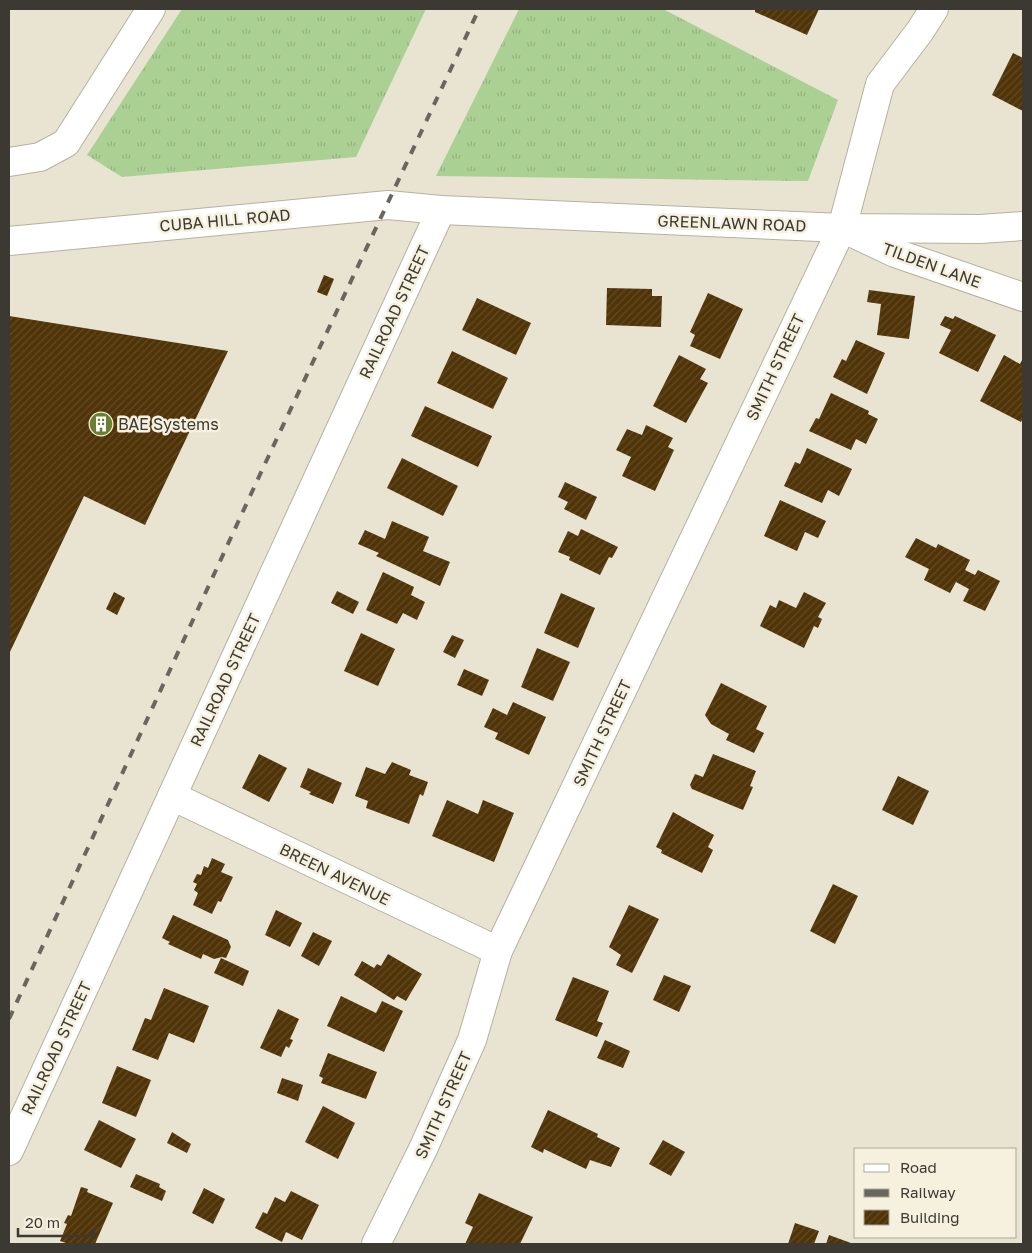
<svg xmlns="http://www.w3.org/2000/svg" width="1032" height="1253" viewBox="0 0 1032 1253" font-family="'Golos Text',sans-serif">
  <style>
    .grass { fill: url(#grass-tufts) }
    .building { fill: url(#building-hatch) }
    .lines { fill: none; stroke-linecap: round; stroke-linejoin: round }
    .minor-casing { stroke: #b6b19f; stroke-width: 30 }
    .major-casing { stroke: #b6b19f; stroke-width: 30 }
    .minor { stroke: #fff; stroke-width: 28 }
    .major { stroke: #fff; stroke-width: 28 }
    .rail { stroke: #69675d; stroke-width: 4; stroke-dasharray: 9 9; stroke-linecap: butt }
    .labels { text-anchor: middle; stroke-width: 5; stroke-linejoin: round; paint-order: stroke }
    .street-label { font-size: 16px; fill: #3b3932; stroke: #f6f1df }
    .poi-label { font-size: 16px; fill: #3b3932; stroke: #f6f1df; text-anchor: start }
  </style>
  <defs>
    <pattern id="grass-tufts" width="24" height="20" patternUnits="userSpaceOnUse" patternTransform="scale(1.25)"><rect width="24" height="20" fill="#abd094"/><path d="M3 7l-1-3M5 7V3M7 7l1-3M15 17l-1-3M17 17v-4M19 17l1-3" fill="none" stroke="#94b380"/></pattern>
    <pattern id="building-hatch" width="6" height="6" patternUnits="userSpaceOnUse" patternTransform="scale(1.25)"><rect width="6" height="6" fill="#503408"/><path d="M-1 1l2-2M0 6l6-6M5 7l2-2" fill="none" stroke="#614a24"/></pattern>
  </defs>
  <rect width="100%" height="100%" fill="#e9e4d2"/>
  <g class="grass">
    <path d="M182 9H426L356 157 122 177 87 155Z"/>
    <path d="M519 9H663L838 100 808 181 436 176Z"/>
  </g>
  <g class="building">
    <path d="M755 9H819L807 35 755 12Z"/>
    <path d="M1013 53 1023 58V111L992 95Z"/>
    <path d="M324 275 334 279 327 296 317 292Z"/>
    <path d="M607 288 652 289V296H662L661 327 606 325Z"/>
    <path d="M869 290 915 296 909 339 877 335 881 304 867 302Z"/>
    <path d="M708 293 743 309 720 359 690 346 695 335 690 332Z"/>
    <path d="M477 298 531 323 516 355 462 330Z"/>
    <path d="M9 316 228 351 145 525 84 496 9 654Z"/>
    <path d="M945 316 953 319 955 316 996 335 978 372 939 353 951 330 940 325Z"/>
    <path d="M856 340 885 353 867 394 833 377 842 359 846 361Z"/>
    <path d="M452 351 508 378 493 409 437 383Z"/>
    <path d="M679 355 706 369 700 379 708 383 686 423 653 406Z"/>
    <path d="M1004 355 1020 364 1023 358V418L1021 422 980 401Z"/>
    <path d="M831 393 869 411 868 414 878 419 866 444 856 439 851 450 809 431 816 418 819 419Z"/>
    <path d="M425 406 492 436 478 467 411 436Z"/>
    <path d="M646 425 673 438 668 447 674 450 655 491 622 476 631 457 616 450 627 429 642 435Z"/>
    <path d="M807 448 852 469 839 496 828 490 822 503 784 486 795 462 800 464Z"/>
    <path d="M402 458 458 486 443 516 387 488Z"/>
    <path d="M565 482 597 497 586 520 564 509 568 502 558 497Z"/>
    <path d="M780 500 826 521 818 538 805 532 797 551 764 536Z"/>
    <path d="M392 521 429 537 423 551 450 562 440 586 376 556 379 553 358 544 365 530 385 539Z"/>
    <path d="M581 529 618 547 612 558 609 557 600 575 569 560 570 557 558 552 568 531 578 536Z"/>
    <path d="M916 538 936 548 938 544 970 560 965 570 975 575 978 570 1000 581 985 611 963 601 969 589 956 582 950 593 924 580 929 569 905 557Z"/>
    <path d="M383 572 414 587 411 595 425 602 417 620 403 613 397 624 366 610Z"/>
    <path d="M337 591 359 602 353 614 331 603Z"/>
    <path d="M114 592 125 598 117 615 106 609Z"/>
    <path d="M804 592 826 603 818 617 822 619 818 628 814 626 804 648 760 626 770 605 776 608 779 600 796 608Z"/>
    <path d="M561 593 595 608 578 648 544 633Z"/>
    <path d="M361 633 395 649 378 686 344 671Z"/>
    <path d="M452 635 464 640 455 658 443 652Z"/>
    <path d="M537 648 570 662 553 701 521 687Z"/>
    <path d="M464 669 489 680 482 696 457 685Z"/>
    <path d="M721 683 767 706 756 729 764 733 754 753 726 740 729 734 711 724 705 715Z"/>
    <path d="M513 702 546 717 529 755 495 739 498 733 484 727 493 708 507 715Z"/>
    <path d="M259 754 287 768 269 802 242 788Z"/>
    <path d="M713 754 756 771 750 786 753 787 743 810 692 789 690 785 695 774 703 777Z"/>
    <path d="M392 762 411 770 409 775 428 782 423 796 420 794 409 824 366 808 368 801 355 796 366 767 385 774Z"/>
    <path d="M308 768 342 783 333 804 309 794 311 792 300 787Z"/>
    <path d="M898 776 929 791 913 825 882 810Z"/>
    <path d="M447 800 478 814 483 800 514 813 494 862 432 836Z"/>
    <path d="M673 812 714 835 708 847 713 850 702 873 661 853 662 850 656 847Z"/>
    <path d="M212 858 225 864 221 872 233 877 221 902 218 901 212 914 193 905 198 893 194 890 197 884 193 882 197 874 201 875 204 866 208 868Z"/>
    <path d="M833 884 858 896 835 944 810 931Z"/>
    <path d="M629 905 659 919 632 973 616 965 621 955 609 947Z"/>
    <path d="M276 910 302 923 290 947 265 935Z"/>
    <path d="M173 915 228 940 231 947 226 958 222 957 214 959 203 954 201 959 168 944 170 942 162 938Z"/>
    <path d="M313 932 332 941 319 966 301 956Z"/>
    <path d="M388 954 422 974 406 1001 397 996 394 1000 354 975 362 961 374 968 377 964 381 966Z"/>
    <path d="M221 958 249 971 243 986 214 973Z"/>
    <path d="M664 975 691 986 679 1012 653 1000Z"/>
    <path d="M573 977 609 991 597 1021 603 1023 597 1037 555 1020Z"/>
    <path d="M164 988 209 1006 194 1043 169 1033 158 1060 132 1050 145 1018 151 1020Z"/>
    <path d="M341 996 376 1013 382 1001 403 1011 384 1052 327 1026Z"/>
    <path d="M278 1009 299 1019 290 1039 293 1040 289 1048 286 1046 281 1057 260 1048Z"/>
    <path d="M605 1040 630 1051 623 1068 597 1058Z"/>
    <path d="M328 1053 377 1072 366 1099 321 1083 323 1078 319 1076Z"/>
    <path d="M117 1066 151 1080 136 1117 102 1103Z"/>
    <path d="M282 1078 303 1085 298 1101 277 1093Z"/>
    <path d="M323 1106 355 1123 338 1159 305 1142Z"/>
    <path d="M548 1110 598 1134 597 1137 620 1148 611 1167 590 1160 586 1169 544 1149 543 1153 531 1147Z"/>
    <path d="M99 1120 136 1139 121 1168 84 1150Z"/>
    <path d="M172 1132 191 1144 187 1153 167 1143Z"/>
    <path d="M663 1140 685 1152 671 1176 649 1164Z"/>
    <path d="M136 1174 160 1184 159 1187 166 1191 162 1201 130 1187Z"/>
    <path d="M81 1187 88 1189 87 1192 113 1203 95 1244H69L60 1241 67 1224 64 1223 68 1215 71 1216Z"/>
    <path d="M204 1188 225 1199 213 1224 192 1213Z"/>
    <path d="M291 1191 319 1205 302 1240 286 1232 282 1242 255 1228 263 1212 267 1214 275 1197 285 1202Z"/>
    <path d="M479 1193 533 1217 520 1244H465L473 1227 465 1223Z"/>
    <path d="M795 1223 819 1231 814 1244H788Z"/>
    <path d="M829 1235 851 1243V1244H826Z"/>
  </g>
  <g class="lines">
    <g class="minor-casing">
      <g id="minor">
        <path d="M9 162 40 157 66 143 151 9"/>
        <path d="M842 228 895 253 1023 297"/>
        <path d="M172 796 498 951"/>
        <path d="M9 1151 441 210"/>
        <path d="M376 1244 423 1149 472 1040 498 951 842 228 880 84 920 31 934 9"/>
      </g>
    </g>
    <g class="major-casing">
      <path id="major" d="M9 241 388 205 441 210 842 228 980 229 1023 226"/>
    </g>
    <use href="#minor" class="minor"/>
    <use href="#major" class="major"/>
    <path class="rail" d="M9 1019 263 468 479 9"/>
  </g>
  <defs>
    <g id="building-disc" transform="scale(1.25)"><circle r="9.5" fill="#6a7f2f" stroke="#f6f1df"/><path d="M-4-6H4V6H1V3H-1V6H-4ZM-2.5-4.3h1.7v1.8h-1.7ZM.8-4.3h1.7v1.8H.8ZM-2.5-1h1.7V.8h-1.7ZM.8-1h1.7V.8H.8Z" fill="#fff"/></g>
  </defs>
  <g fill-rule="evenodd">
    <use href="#building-disc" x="101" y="424"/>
  </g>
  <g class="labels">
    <g class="street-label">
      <text transform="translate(225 220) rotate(-5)" y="6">CUBA HILL ROAD</text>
      <text transform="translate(732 223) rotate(2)" y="6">GREENLAWN ROAD</text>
      <text transform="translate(932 265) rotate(20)" y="6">TILDEN LANE</text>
      <text transform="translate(394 312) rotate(-65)" y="6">RAILROAD STREET</text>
      <text transform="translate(775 367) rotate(-65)" y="6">SMITH STREET</text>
      <text transform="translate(225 680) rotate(-65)" y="6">RAILROAD STREET</text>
      <text transform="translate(602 733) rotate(-65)" y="6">SMITH STREET</text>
      <text transform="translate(335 874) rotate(26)" y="6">BREEN AVENUE</text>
      <text transform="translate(56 1048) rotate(-65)" y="6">RAILROAD STREET</text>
      <text transform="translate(443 1105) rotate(-66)" y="6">SMITH STREET</text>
    </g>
    <g class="poi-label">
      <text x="118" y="430">BAE Systems</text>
    </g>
  </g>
  <rect width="1032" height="1253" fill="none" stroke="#3b3932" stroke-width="20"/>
  <rect x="854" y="1148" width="162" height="90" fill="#f6f1df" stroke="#aba79a"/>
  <rect x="864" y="1164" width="25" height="8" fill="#ffffff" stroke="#aba79a"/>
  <text x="900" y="1173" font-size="15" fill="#3b3932">Road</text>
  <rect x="864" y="1189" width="25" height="8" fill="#69675d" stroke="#aba79a"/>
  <text x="900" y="1198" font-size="15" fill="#3b3932">Railway</text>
  <rect x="864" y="1210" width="25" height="15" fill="url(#building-hatch)" stroke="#aba79a"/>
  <text x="900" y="1223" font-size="15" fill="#3b3932">Building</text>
  <path d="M18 1228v8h76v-8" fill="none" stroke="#3b3932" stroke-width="2.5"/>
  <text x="25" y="1228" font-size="15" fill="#3b3932" stroke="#f6f1df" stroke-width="4" paint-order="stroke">20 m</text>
</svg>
